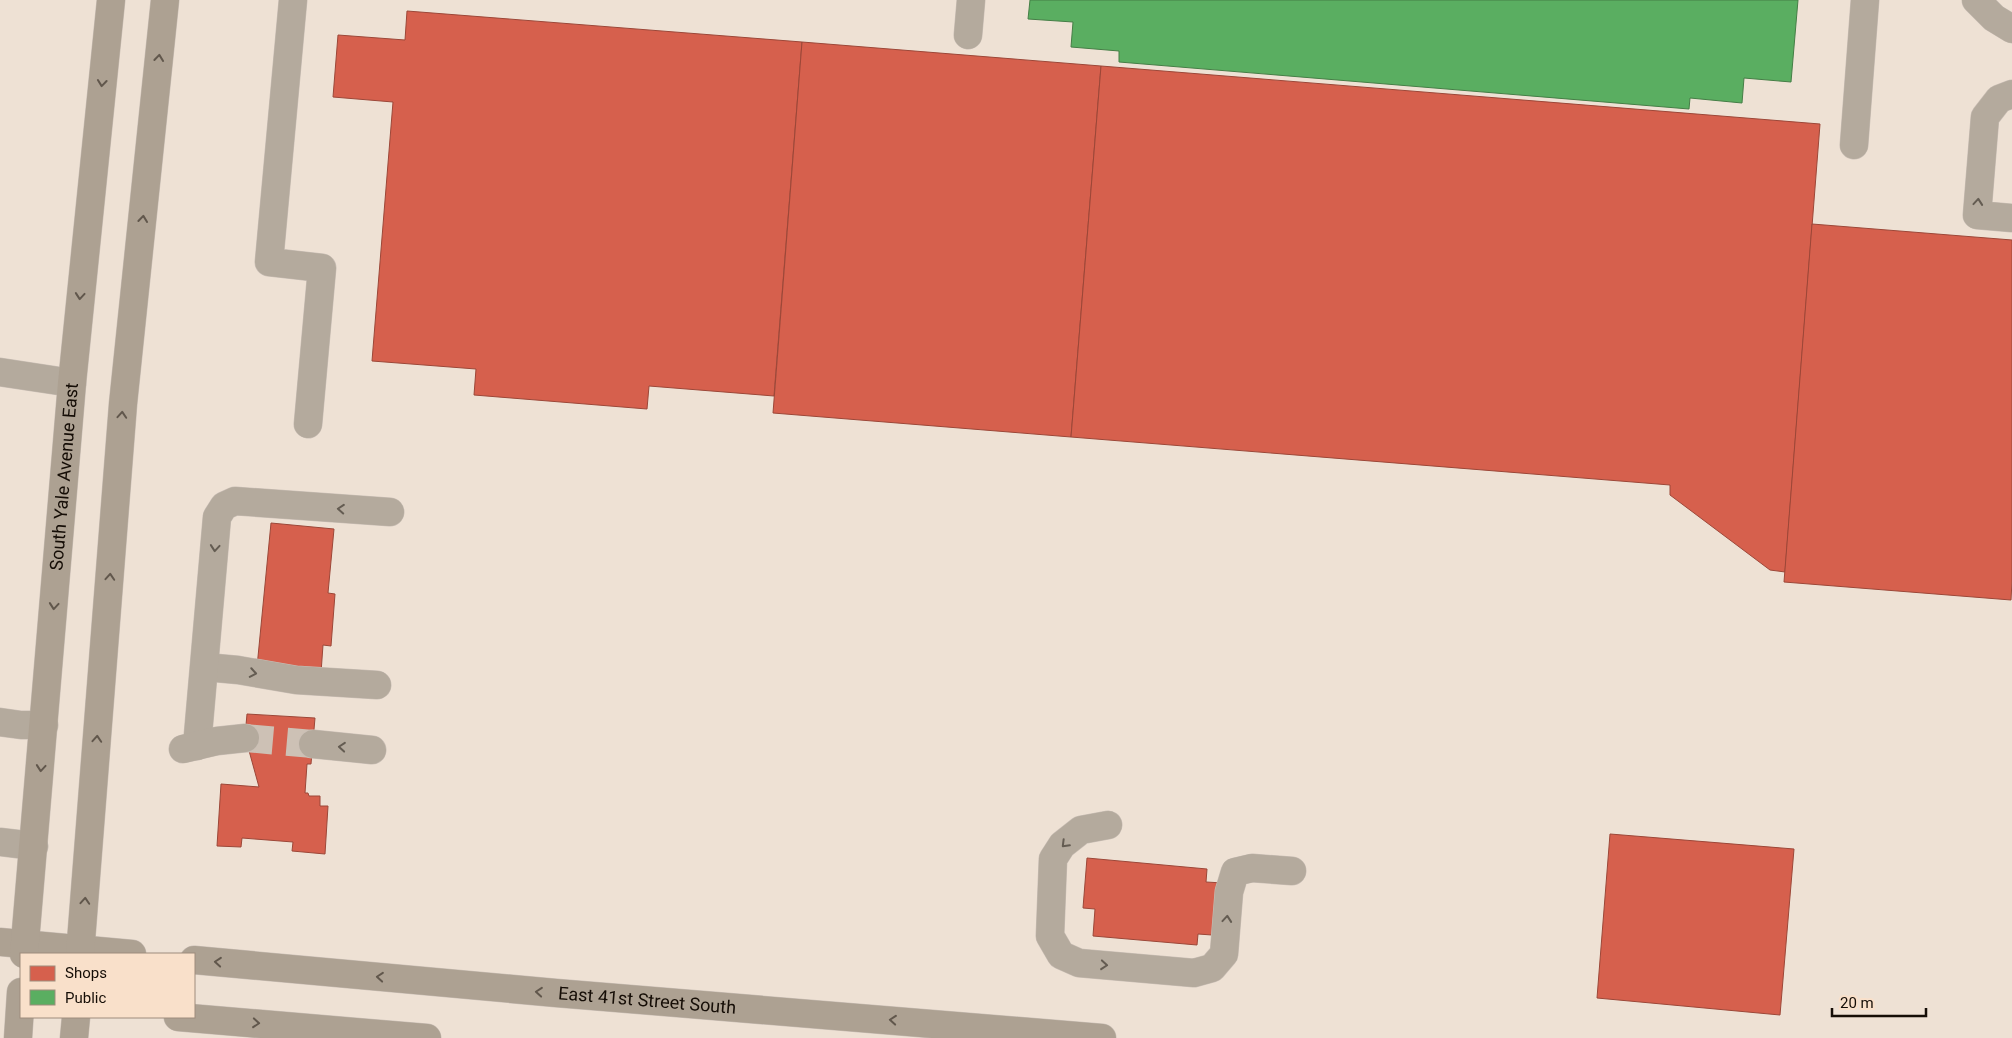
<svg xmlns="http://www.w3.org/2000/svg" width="2012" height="1038" viewBox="0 0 2012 1038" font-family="Roboto,sans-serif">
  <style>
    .shops { fill: #d6604d; stroke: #9c4738 }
    .public { fill: #5aae61; stroke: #457e46 }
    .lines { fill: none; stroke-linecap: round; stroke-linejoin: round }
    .minor-tunnel { stroke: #cdc1b5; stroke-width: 28; stroke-dasharray: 28 14; stroke-linecap: butt }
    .minor-casing { stroke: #cabfb6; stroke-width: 29 }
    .major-casing { stroke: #cabfb6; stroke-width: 29 }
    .minor { stroke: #b4aa9d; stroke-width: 28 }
    .major { stroke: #ada192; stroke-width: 28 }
    .oneway { stroke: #61574c }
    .oneway2 { stroke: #645c52 }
    .labels { text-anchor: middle; stroke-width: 5; stroke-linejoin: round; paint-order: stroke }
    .street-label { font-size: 18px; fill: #150d06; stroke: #f9e0ca }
  </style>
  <rect width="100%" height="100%" fill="#eee1d4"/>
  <g class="shops">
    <path d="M407 11 802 42 774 396 649 386 647 409 474 395 476 369 372 361 393 102 333 97 338 35 405 40Z"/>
    <path d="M802 42 1101 66 1071 437 773 413Z"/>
    <path d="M1101 66 1820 124 1785 572 1770 570 1670 495V485L1071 437Z"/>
    <path d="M1812 224 2012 240V581L2011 600 1784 582Z"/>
    <path d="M271 523 334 529 328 593 335 594 331 646 323 645 321 673 257 667Z"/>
    <path d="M247 714 315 718 311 764H307L305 793H308L309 796H320V806H328L325 854 292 851 293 842 242 838 241 847 217 846 221 784 259 787 245 736Z"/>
    <path d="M1610 834 1794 849 1780 1015 1597 998Z"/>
    <path d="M1087 858 1207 869 1206 882 1223 883 1212 935 1198 934 1197 945 1093 936 1095 909 1083 908Z"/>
  </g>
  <path class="public" d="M1030 0H1798L1791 82 1744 78 1742 103 1690 98 1689 109 1119 62V51L1071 47 1073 22 1028 19Z"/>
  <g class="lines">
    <path class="minor-tunnel" d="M245 738 313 744"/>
    <g class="minor-casing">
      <g id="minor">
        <path d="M293 0 269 262 322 268 308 424"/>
        <path d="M1976 0 1994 18 2012 29"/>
        <path d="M968 35 971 0"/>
        <path d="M2012 94 1999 99 1985 117 1977 215 2012 218"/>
        <path d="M1854 145 1865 0"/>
        <path d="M0 372 72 383"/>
        <path d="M205 667 238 670 296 680 377 685"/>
        <path d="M0 722 21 725H44"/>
        <path d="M313 744 372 750"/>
        <path d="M197 746 217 517 224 506 235 501 390 512"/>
        <path d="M183 749 217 741 245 738"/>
        <path d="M1108 825 1081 830 1062 845 1053 859 1050 936 1061 955 1079 963 1194 973 1212 968 1224 954 1229 892 1235 872 1252 868 1292 871"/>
        <path d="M0 842 34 846"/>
      </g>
    </g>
    <g class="major-casing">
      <g id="major">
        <path d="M0 942 132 954"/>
        <path id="s1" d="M24 954 72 383 111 0"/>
        <path d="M80 954 123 404 165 0"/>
        <path id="s2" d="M194 960 556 993 1102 1038"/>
        <path d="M178 1017 427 1038"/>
        <path d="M18 1038 21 992"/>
        <path d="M74 1038 76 1017"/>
      </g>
    </g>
    <use href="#minor" class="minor"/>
    <use href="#major" class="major"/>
  </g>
  <defs><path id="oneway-chevron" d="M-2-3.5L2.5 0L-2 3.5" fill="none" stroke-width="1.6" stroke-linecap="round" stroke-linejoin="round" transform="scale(1.25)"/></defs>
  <g class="oneway">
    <use href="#oneway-chevron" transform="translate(159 58) rotate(-84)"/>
    <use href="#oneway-chevron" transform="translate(102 83) rotate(96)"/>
    <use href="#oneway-chevron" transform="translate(143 219) rotate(-84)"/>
    <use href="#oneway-chevron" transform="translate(80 296) rotate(95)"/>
    <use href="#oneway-chevron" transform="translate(122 415) rotate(-86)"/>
    <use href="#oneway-chevron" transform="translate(110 577) rotate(-86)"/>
    <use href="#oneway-chevron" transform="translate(54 606) rotate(95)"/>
    <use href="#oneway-chevron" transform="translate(97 739) rotate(-86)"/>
    <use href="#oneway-chevron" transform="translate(41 768) rotate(95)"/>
    <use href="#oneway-chevron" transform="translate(85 901) rotate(-86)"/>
    <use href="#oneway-chevron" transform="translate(218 962) rotate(-175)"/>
    <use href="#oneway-chevron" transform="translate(380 977) rotate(-175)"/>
    <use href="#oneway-chevron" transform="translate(539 992) rotate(-175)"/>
    <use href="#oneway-chevron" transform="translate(893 1020) rotate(-175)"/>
    <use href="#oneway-chevron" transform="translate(256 1023) rotate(5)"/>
  </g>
  <g class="oneway2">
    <use href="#oneway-chevron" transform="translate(1978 202) rotate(-85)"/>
    <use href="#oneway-chevron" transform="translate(341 509) rotate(-176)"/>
    <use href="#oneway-chevron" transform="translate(215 548) rotate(95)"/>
    <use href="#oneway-chevron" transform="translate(253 673) rotate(10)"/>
    <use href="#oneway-chevron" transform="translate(342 747) rotate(-175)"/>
    <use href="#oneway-chevron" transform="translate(1065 844) rotate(135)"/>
    <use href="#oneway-chevron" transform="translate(1227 919) rotate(-85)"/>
    <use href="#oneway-chevron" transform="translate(1104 965) rotate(5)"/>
  </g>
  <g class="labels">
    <g class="street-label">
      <text dy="6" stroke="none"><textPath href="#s1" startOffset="479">South Yale Avenue East</textPath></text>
      <text dy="6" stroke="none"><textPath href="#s2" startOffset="455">East 41st Street South</textPath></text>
    </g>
  </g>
  <rect x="20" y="953" width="175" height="65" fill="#f9e0ca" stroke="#9e8c7c"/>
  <rect x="30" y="966" width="25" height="15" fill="#d6604d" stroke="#9e8c7c"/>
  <text x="65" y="978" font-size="15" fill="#150d06">Shops</text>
  <rect x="30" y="990" width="25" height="15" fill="#5aae61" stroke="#9e8c7c"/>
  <text x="65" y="1003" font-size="15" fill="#150d06">Public</text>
  <path d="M1832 1008v8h94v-8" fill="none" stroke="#150d06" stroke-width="2.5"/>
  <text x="1840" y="1008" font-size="15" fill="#150d06" stroke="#f9e0ca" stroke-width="4" paint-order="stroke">20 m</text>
</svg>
